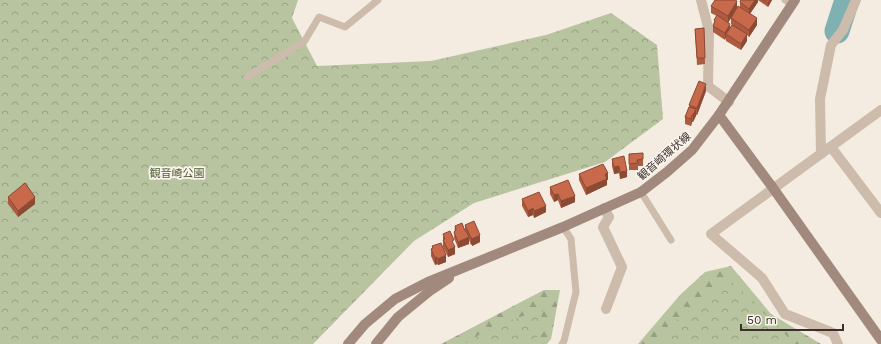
<svg xmlns="http://www.w3.org/2000/svg" width="881" height="344" viewBox="0 0 881 344" font-family="'Work Sans','Noto Sans JP',sans-serif">
  <style>
    .forest { fill: url(#forest-firs) }
    .park { fill: url(#park-crowns) }
    .lines { fill: none; stroke-linecap: round; stroke-linejoin: round }
    .river { stroke: #7fb0b2; stroke-width: 25 }
    .lane { stroke: #cdbbac; stroke-width: 7 }
    .street { stroke: #cdbbac; stroke-width: 10 }
    .secondary { stroke: #a18a7d; stroke-width: 10 }
    .wall { fill: #ac5a40; fill-rule: evenodd }
    .shaded-wall { fill: #8c4a34 }
    .building { fill: #c8694b; stroke: #8c4a34 }
    .labels { text-anchor: middle; stroke-width: 3.5; stroke-linejoin: round; paint-order: stroke }
    .street-label { font-size: 11px; fill: #3b302b; stroke: #fbf5ee }
    .park-label { font-size: 11px; fill: #4a5a2e; stroke: #fbf5ee }
  </style>
  <defs>
    <pattern id="forest-firs" width="22" height="20" patternUnits="userSpaceOnUse"><rect width="22" height="20" fill="#b8c4a0"/><path d="M5 1l3.5 6h-7zM16 11l3.5 6h-7z" fill="#97a083"/></pattern>
    <pattern id="park-crowns" width="20" height="18" patternUnits="userSpaceOnUse"><rect width="20" height="18" fill="#b8c4a0"/><path d="M2 6a3 3 0 1 1 6 0M12 15a3 3 0 1 1 6 0" fill="none" stroke="#97a083"/></pattern>
  </defs>
  <rect width="100%" height="100%" fill="#f4ebe1"/>
  <g class="forest">
    <path d="M731 266 771 314 821 344H638L680 295 705 272Z"/>
    <path d="M544 290H560L551 339 547 344H441Z"/>
  </g>
  <g class="park">
    <path d="M0 0H298L292 18 317 66 431 61 546 35 611 13 657 45 663 119 605 162 474 203 414 241 313 344H0Z"/>
    <path d="M730 280 791 340 794 344H657L678 319Z"/>
    <path d="M543 309 535 344H464L492 327Z"/>
  </g>
  <g class="lines">
    <path class="river" d="M837 31 847 0"/>
    <g class="lane">
      <path d="M785 0 792 5"/>
      <path d="M247 77 304 42 319 17 345 27 378 0"/>
      <path d="M641 192 671 240"/>
      <path d="M562 344 564 341 576 292 571 239 563 227"/>
    </g>
    <g class="street">
      <path d="M701 0 709 31 708 86 729 102"/>
      <path d="M831 147 881 213"/>
      <path d="M821 154 820 99 831 45 843 30 856 0"/>
      <path d="M604 208 609 217 603 227 622 267 606 309"/>
      <path d="M838 344 833 333 785 314 762 278 711 234 881 110"/>
    </g>
    <g class="secondary">
      <path d="M719 115 773 188 881 340"/>
      <path d="M348 344 365 324 395 299 428 282 563 227 641 192 667 172 692 150 719 115 795 0"/>
      <path d="M376 344 398 317 431 290 449 278"/>
    </g>
  </g>
  <g class="wall">
    <path d="M741 0H772L768 7 758 0V2L750 14 757 25 749 37 747 35V41L741 50 726 41V37L725 40 713 32V26L714 23V20L717 16 711 13V6L740 7V2ZM731 18V24L732 25 730 28 728 22Z"/>
    <path d="M704 28 705 64 697 65 695 29Z"/>
    <path d="M706 91 697 115H696L693 122H692L691 126 685 124V117L689 107V105Z"/>
    <path d="M643 153V166H638V170H629V154Z"/>
    <path d="M612 159 627 177 620 179 619 173 614 174 612 166Z"/>
    <path d="M579 174 608 180H607V185L586 195 579 180Z"/>
    <path d="M550 187 575 202 561 208 558 200 554 202 550 194Z"/>
    <path d="M8 197 35 204 18 217 8 204Z"/>
    <path d="M522 199 546 212 534 218 533 215 528 217 522 206Z"/>
    <path d="M465 225 480 242 472 246V244L471 245 469 240V244L458 248 454 238 455 226 465 231Z"/>
    <path d="M443 234 454 246 455 254 448 257 443 247Z"/>
    <path d="M432 246 446 262 438 265 437 264 435 265 431 256V249H432Z"/>
  </g>
  <g class="shaded-wall">
    <path d="M755 0H758V2L749 15V9Z"/>
    <path d="M770 0H772L768 7V3Z"/>
    <path d="M737 1V8L728 23V16Z"/>
    <path d="M757 18V25L749 37V30Z"/>
    <path d="M730 24V31L726 34V37L725 40V33Z"/>
    <path d="M747 34V41L741 50V44Z"/>
    <path d="M706 84V91L697 115V108Z"/>
    <path d="M696 109V116L693 122V115Z"/>
    <path d="M692 115V122L691 126V119Z"/>
    <path d="M619 166V173L614 174V167Z"/>
    <path d="M627 171V177L620 179V172Z"/>
    <path d="M608 173V180H607V185L586 195V188L605 174Z"/>
    <path d="M558 194V200L554 202V195Z"/>
    <path d="M575 196V202L561 208V201Z"/>
    <path d="M35 197V204L18 217V211Z"/>
    <path d="M546 206V212L534 218V211Z"/>
    <path d="M533 208V215L528 217V211Z"/>
    <path d="M480 235V242L472 246V239Z"/>
    <path d="M469 237V244L458 248V242Z"/>
    <path d="M471 238H472V244L471 245Z"/>
    <path d="M455 247V254L448 257V250Z"/>
    <path d="M446 255V262L438 265V259Z"/>
    <path d="M437 257V264L435 265V258Z"/>
  </g>
  <g class="building">
    <path d="M715 0H735L737 1 728 16 711 6Z"/>
    <path d="M741 0H755L749 9 740 2Z"/>
    <path d="M763 0H770L768 3Z"/>
    <path d="M738 6 757 18 749 30 731 18Z"/>
    <path d="M717 15 730 24 725 33 713 26 715 21 714 20Z"/>
    <path d="M732 25 747 34 741 44 726 34Z"/>
    <path d="M704 28 705 58H697L695 29Z"/>
    <path d="M699 81 706 84 697 108 689 105Z"/>
    <path d="M689 107 696 109 693 115H692L691 119 685 117Z"/>
    <path d="M643 153V159L637 160 638 163 629 164V154Z"/>
    <path d="M624 156 627 171 620 172 619 166 614 167 612 159Z"/>
    <path d="M603 164 608 173 605 174 607 179 586 188 579 174Z"/>
    <path d="M568 180 575 196 561 201 558 194 554 195 550 187Z"/>
    <path d="M25 183 35 197 18 211 8 197Z"/>
    <path d="M539 192 546 206 534 211 533 208 528 211 522 199Z"/>
    <path d="M474 221 480 235 472 239V238H471L465 225Z"/>
    <path d="M462 223 465 231H466L469 237 458 242 454 232 456 230 455 226Z"/>
    <path d="M450 231 454 240 452 241 455 247 448 250 443 240 445 239 443 234Z"/>
    <path d="M441 243 446 255 438 259 437 257 435 258 431 249 433 248 432 246Z"/>
  </g>
  <g class="labels">
    <g class="street-label">
      <text transform="translate(664 156) rotate(-41)" y="4">観音崎環状線</text>
    </g>
    <g class="park-label">
      <text x="177" y="177">観音崎公園</text>
    </g>
  </g>
  <path d="M741 324v6h102v-6" fill="none" stroke="#3b302b" stroke-width="2"/>
  <text x="747" y="324" font-size="12" fill="#3b302b" stroke="#fbf5ee" stroke-width="3" paint-order="stroke">50 m</text>
</svg>
